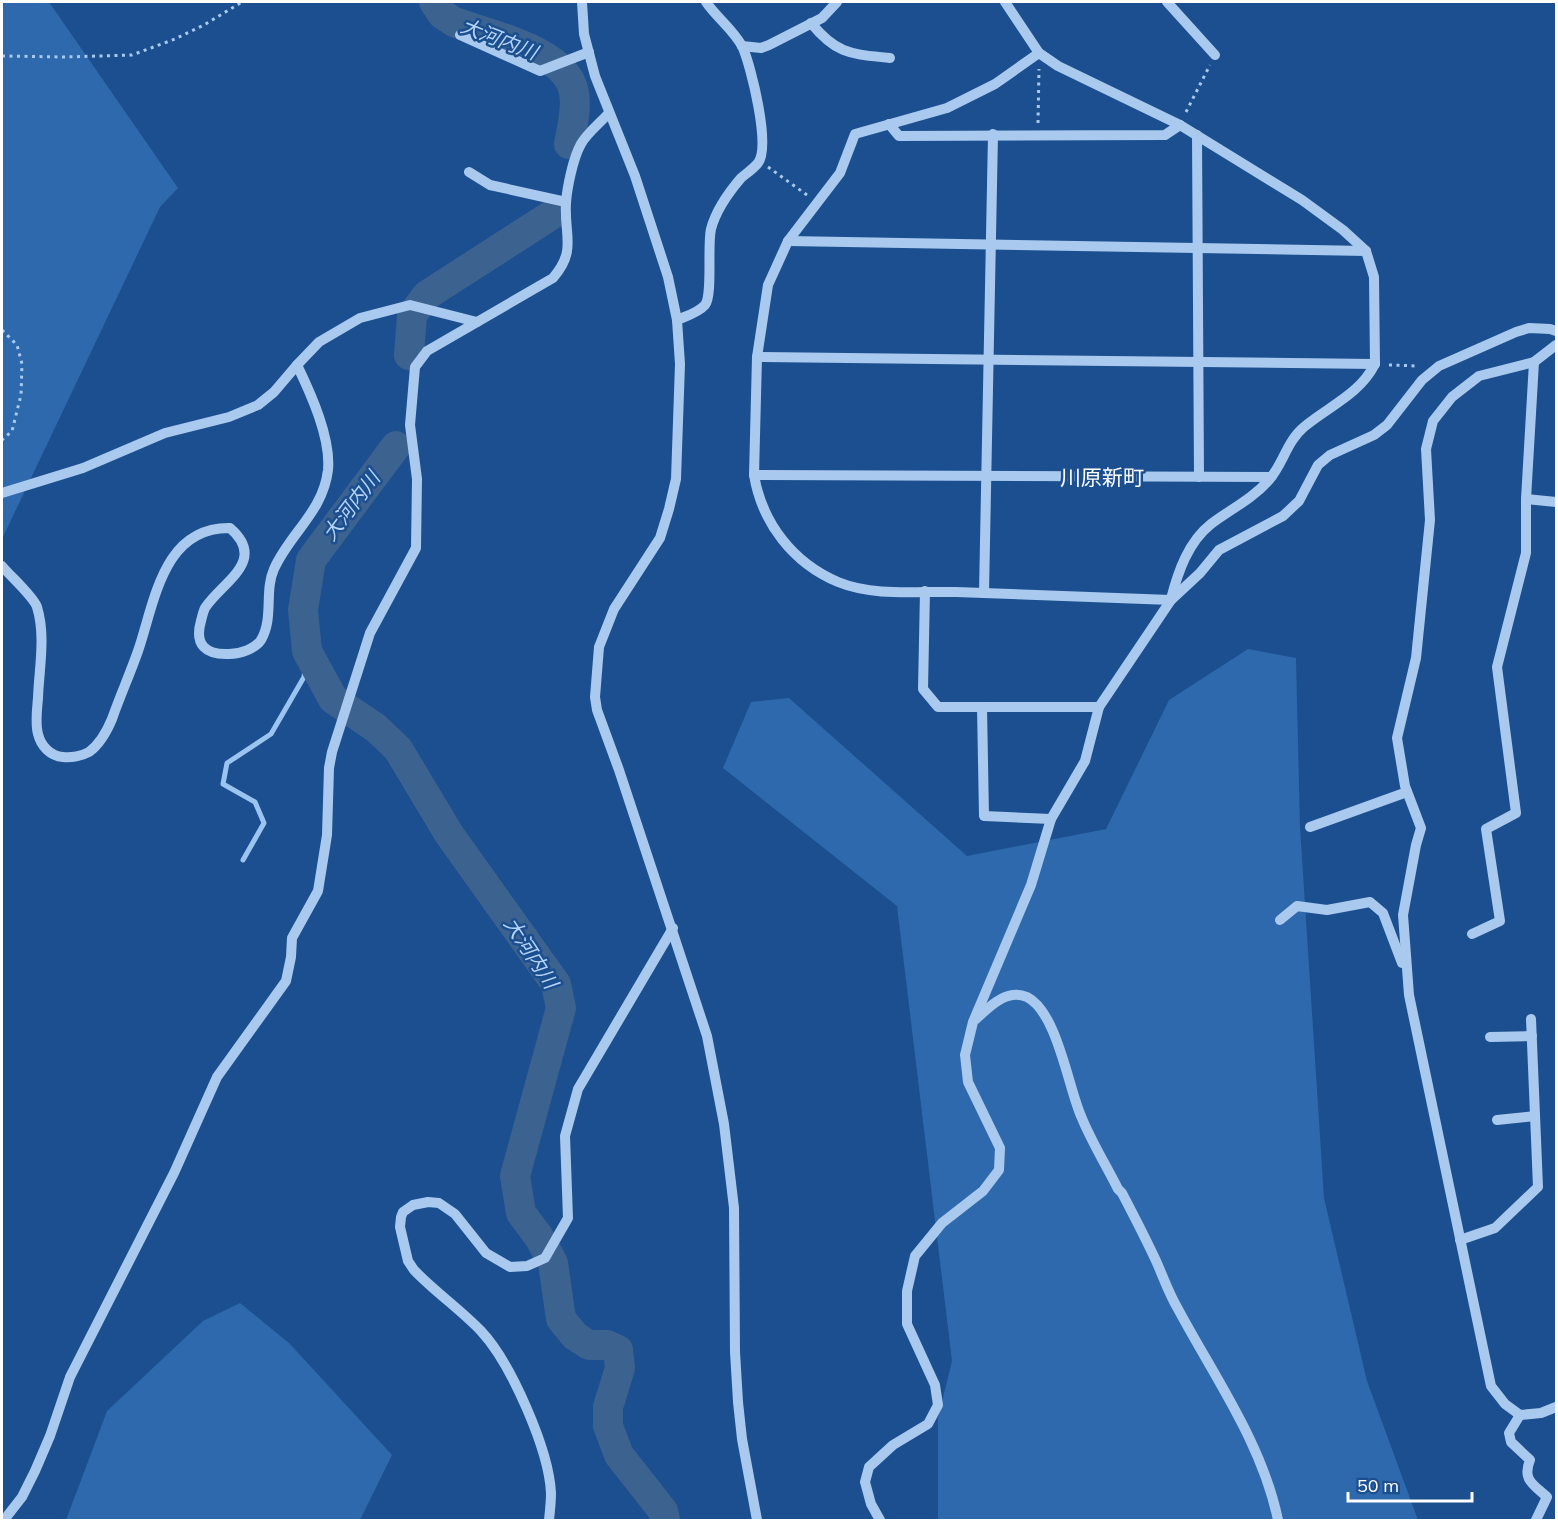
<svg xmlns="http://www.w3.org/2000/svg" width="1558" height="1522" viewBox="0 0 1558 1522" font-family="Mulish,'Noto Sans JP',sans-serif">
  <style>
    .green { fill: #2e69ad }
    .lines { fill: none; stroke-linecap: round; stroke-linejoin: round }
    .stream { stroke: #9cc4f0; stroke-width: 5 }
    .river { stroke: #3c6290; stroke-width: 30 }
    .path { stroke: #a9c9ee; stroke-width: 3; stroke-dasharray: 3 4.5; stroke-linecap: butt }
    .minor { stroke: #a9c9ee; stroke-width: 10 }
    .labels { text-anchor: middle; stroke-width: 5; stroke-linejoin: round; paint-order: stroke }
    .water-label { font-size: 20px; font-style: italic; fill: #b5d3f5; stroke: #1b4f8f }
    .quarter-label { font-size: 21px; fill: #fff; stroke: #1b4f8f }
  </style>
  <rect width="100%" height="100%" fill="#1b4f8f"/>
  <g class="green">
    <path d="M2 2H49L178 188 160 207 2 539Z"/>
    <path d="M1248 649 1296 658 1300 827 1324 1198 1367 1381 1418 1520H938V1418L952 1361 897 906 723 768 751 702 789 698 967 856 1106 829 1169 700Z"/>
    <path d="M240 1303 289 1343 392 1455 360 1520H66L107 1411 203 1321Z"/>
  </g>
  <g class="lines">
    <path class="stream" d="M243 860 264 823 255 802 223 784 227 763 271 734 304 677 307 651"/>
    <g class="river">
      <path d="M434 2 442 14 454 22C488 34 568 51 574 93 577 109 572 128 569 144"/>
      <path d="M409 355 412 315 427 295 553 214"/>
      <path d="M396 446 311 560 303 610 307 651 333 699 376 728 398 749 449 834 556 984 561 1008 515 1176 521 1213 539 1237 553 1263 561 1319 575 1336 589 1345H607L618 1350 620 1368 608 1407V1426L619 1455 663 1511 665 1520"/>
    </g>
    <g class="path">
      <path d="M2 56 65 57 132 55 175 39 204 25 242 2"/>
      <path d="M1186 112 1210 65"/>
      <path d="M1038 123 1039 69"/>
      <path d="M768 167 807 195"/>
      <path d="M2 330 17 345 22 364 21 395 12 431 2 440"/>
      <path d="M1389 365 1418 366"/>
    </g>
    <g class="minor">
      <path d="M582 2 584 34 595 76 635 176 668 277 677 320 680 364 676 479 669 509 660 538 614 609 599 647 595 697 597 710 619 770 707 1036 724 1124 734 1208 735 1352 738 1402 742 1439 757 1520"/>
      <path d="M1005 2 1039 53 1058 66 1180 125 1302 200 1343 230 1366 251 1374 277 1375 364C1359 395 1329 406 1304 427 1287 441 1283 464 1269 480 1252 499 1231 509 1211 524 1188 542 1178 572 1171 599"/>
      <path d="M1167 2 1215 55"/>
      <path d="M811 23C837 55 852 54 890 58"/>
      <path d="M460 35 540 71 589 52"/>
      <path d="M742 46 761 48 769 45 822 18 837 2"/>
      <path d="M1039 53 995 84 947 108 855 134 840 173 788 241 768 285 757 357 754 475C762 523 793 563 838 582 875 597 917 591 956 592 1027 594 1099 597 1171 600"/>
      <path d="M889 124 899 136 1165 135 1180 125"/>
      <path d="M1197 135 1199 477"/>
      <path d="M469 172 490 185 566 202"/>
      <path d="M788 241 1366 251"/>
      <path d="M677 320C686 316 698 313 705 305 713 295 707 246 711 229 716 210 729 192 741 178 747 173 753 169 758 163 771 146 751 67 743 48 735 31 716 17 706 2"/>
      <path d="M1556 345 1534 362 1479 376 1452 397 1433 421 1426 449 1430 520 1416 658 1397 738 1405 786 1421 828 1416 845 1403 915 1409 995 1491 1386 1505 1404 1520 1415 1541 1413 1556 1407"/>
      <path d="M757 357 1375 364"/>
      <path d="M1534 362 1526 499 1556 502"/>
      <path d="M754 475 1271 477"/>
      <path d="M2 493 83 468 165 433 229 417 258 405 274 392 297 365"/>
      <path d="M2 566C10 576 33 596 37 607 46 636 39 669 38 698 37 710 35 723 38 734 41 746 50 756 63 757 71 758 82 756 89 752 100 744 107 731 112 719 120 696 130 674 138 651 155 601 163 527 230 528 268 561 222 582 205 608 203 612 202 617 201 621 194 645 206 655 229 654 240 654 255 649 261 640 274 618 264 591 274 569 290 533 323 512 328 470 331 438 311 394 297 365L319 342 360 318 410 305 477 322"/>
      <path d="M925 591 923 689 938 707H1099L1171 600 1200 573 1219 550 1283 516 1299 501 1318 465 1330 455 1374 435 1387 425 1422 380 1439 366 1516 332 1529 328 1550 329 1556 331"/>
      <path d="M984 593 993 134"/>
      <path d="M982 707 984 816 1051 819"/>
      <path d="M1310 827 1407 792"/>
      <path d="M1280 920 1297 906 1327 910 1370 902 1383 913 1402 963"/>
      <path d="M1472 934 1500 921 1486 829 1516 813 1497 667 1526 553V499"/>
      <path d="M976 1019C989 1007 1007 988 1027 997 1057 1012 1068 1086 1081 1116 1091 1141 1106 1165 1118 1189L1122 1193C1134 1216 1146 1239 1157 1263 1164 1279 1169 1294 1178 1309 1215 1378 1262 1443 1278 1520"/>
      <path d="M1490 1037 1532 1036"/>
      <path d="M1497 1120 1535 1116"/>
      <path d="M1460 1240 1495 1228 1538 1187 1531 1019"/>
      <path d="M1520 1415 1509 1433 1511 1442 1530 1460C1522 1480 1533 1484 1547 1497L1536 1520"/>
      <path d="M4 1520 22 1497 35 1471 50 1436 70 1377 174 1173 217 1077 286 981 291 957 292 938 318 891 327 835 329 768 332 752 370 633 416 548 417 479 410 425 415 367 427 351 553 278C577 250 564 236 566 203 567 188 573 158 581 144 587 133 600 123 609 113"/>
      <path d="M549 1520C550 1511 551 1502 551 1493 549 1450 511 1363 481 1331 460 1309 435 1292 414 1270L408 1261 400 1227 401 1217 403 1212 413 1205 428 1202 439 1203 455 1214 486 1253 510 1267 527 1266 545 1258 568 1218 565 1136 578 1089 673 928"/>
      <path d="M880 1520 871 1504 865 1482 869 1467 893 1445 928 1424 938 1405 935 1385 907 1324V1291L915 1256 942 1223 983 1191 999 1170 1000 1148 968 1082 965 1055 973 1022 1031 885 1051 819 1085 761 1099 707"/>
    </g>
  </g>
  <g class="labels">
    <g class="water-label">
      <text transform="translate(499 39) rotate(21)" y="7">大河内川</text>
      <text transform="translate(351 506) rotate(-53)" y="7">大河内川</text>
      <text transform="translate(531 953) rotate(57)" y="7">大河内川</text>
    </g>
    <g class="quarter-label">
      <text x="1102" y="485">川原新町</text>
    </g>
  </g>
  <rect width="1558" height="1522" fill="none" stroke="#ffffff" stroke-width="6"/>
  <path d="M1348 1492v9h124v-9" fill="none" stroke="#ffffff" stroke-width="3"/>
  <text x="1357" y="1492" font-size="18" fill="#ffffff" stroke="#1b4f8f" stroke-width="4.5" paint-order="stroke">50 m</text>
</svg>
